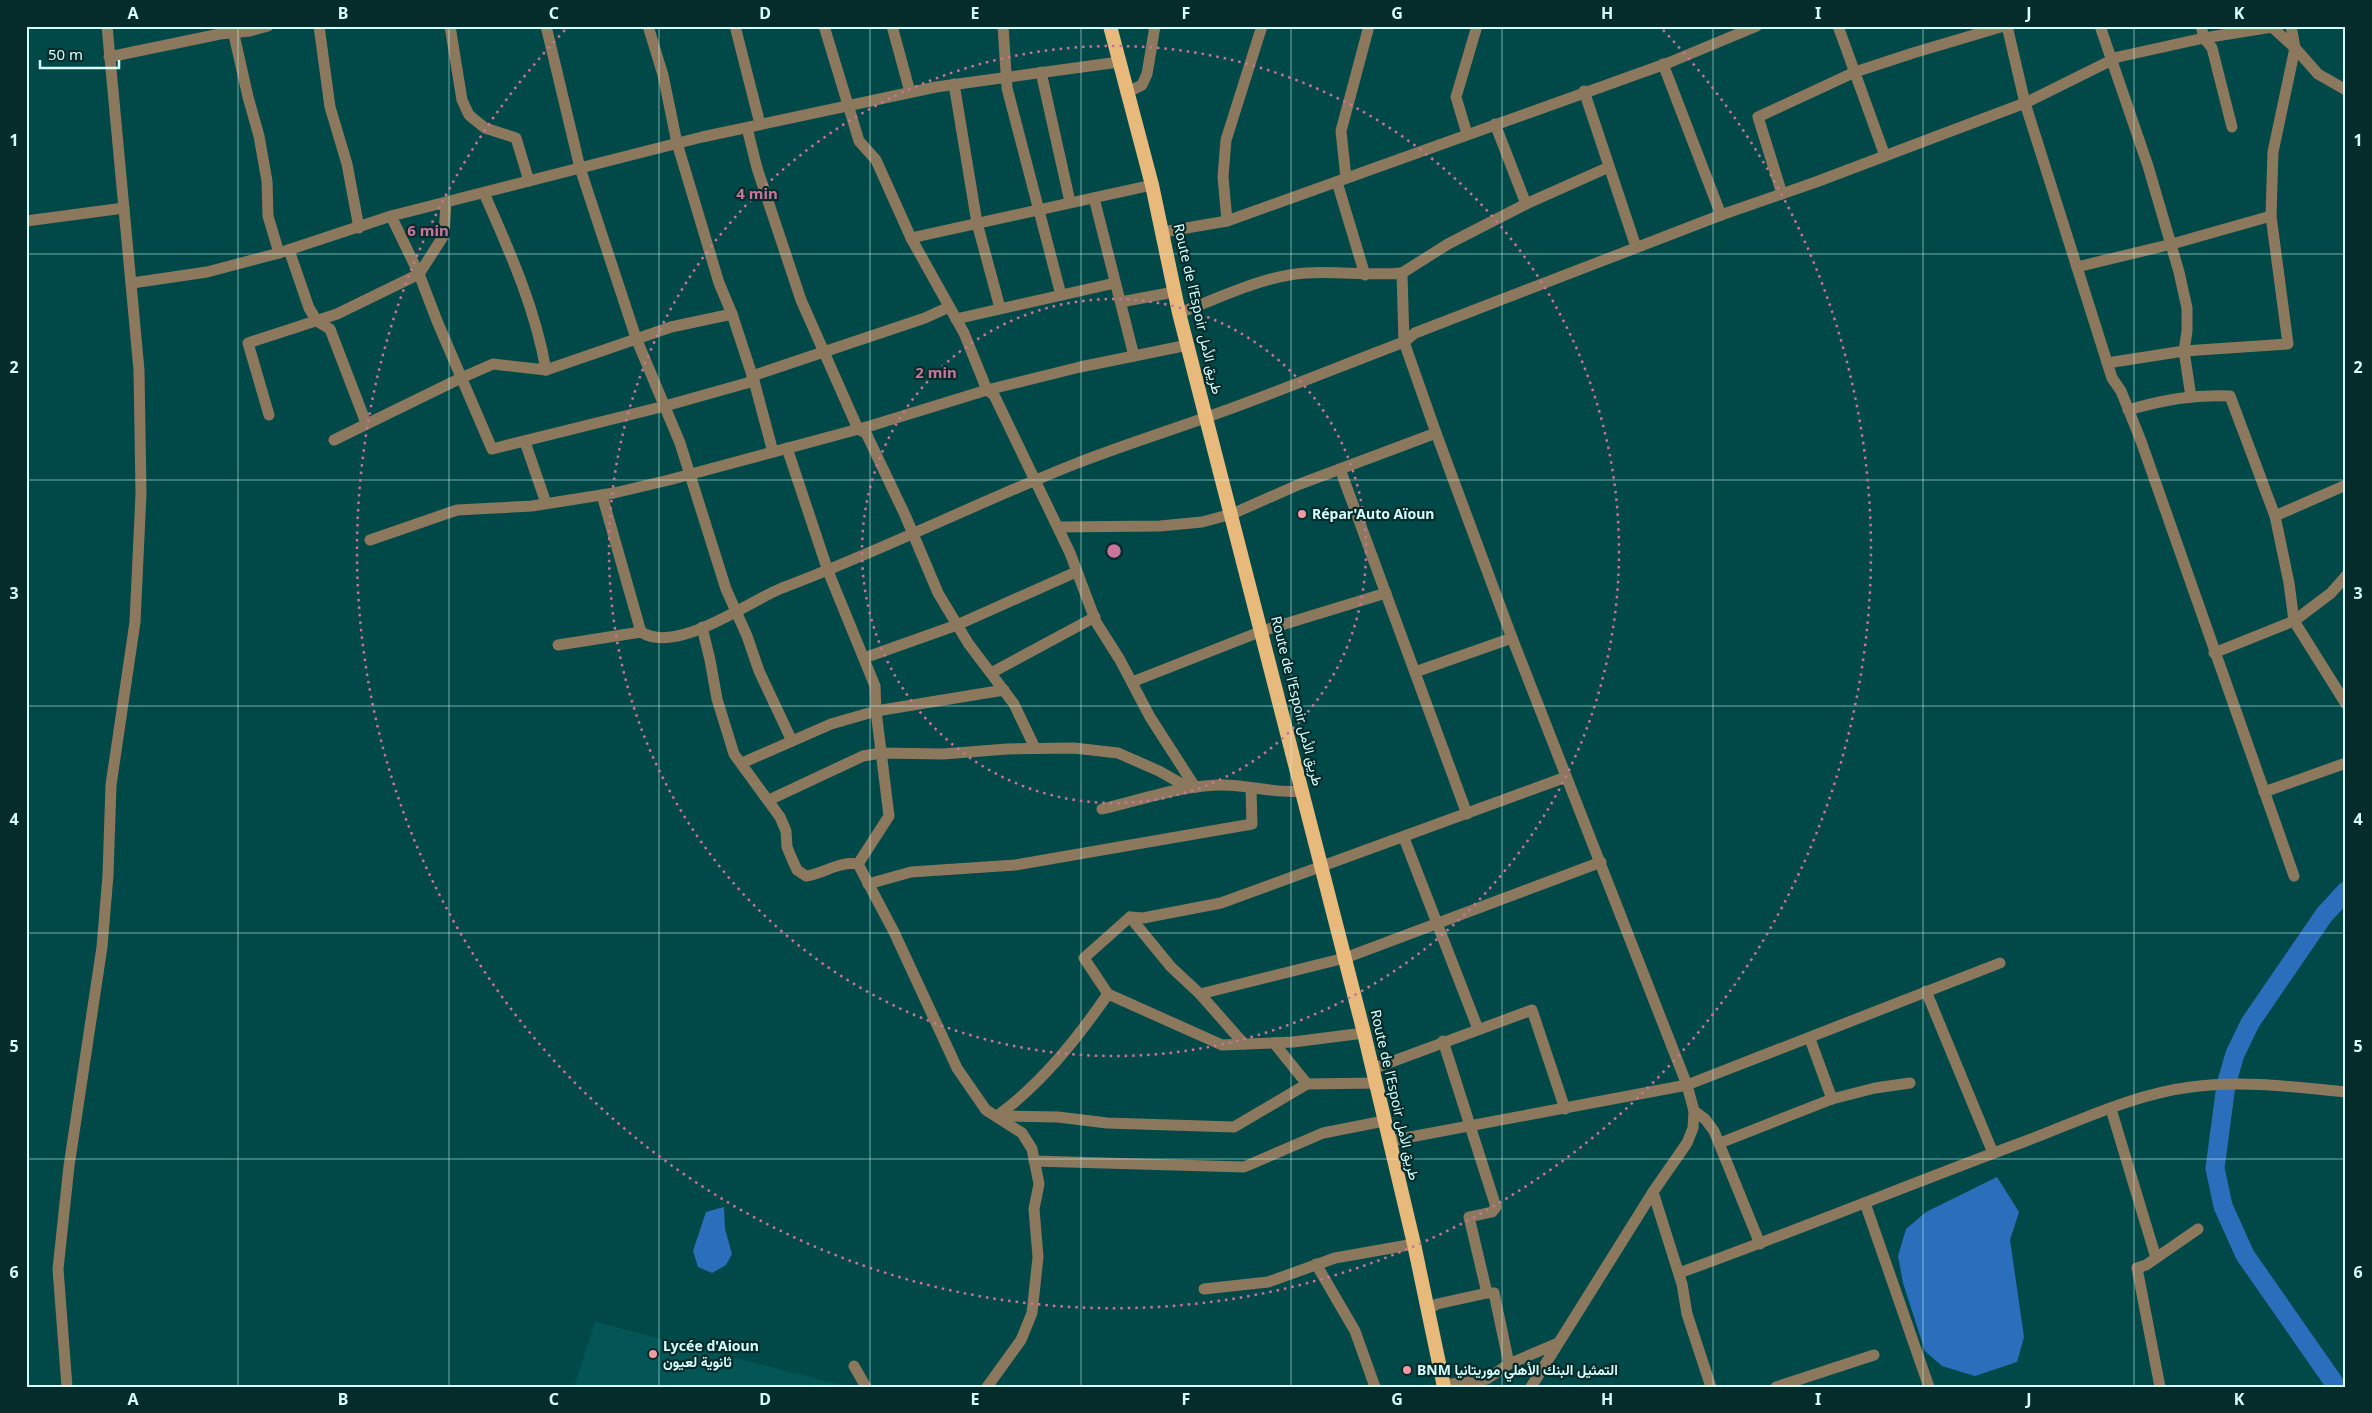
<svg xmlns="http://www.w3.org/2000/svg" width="2372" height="1413" viewBox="0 0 2372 1413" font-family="'Noto Sans',Vazirmatn,sans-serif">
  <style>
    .built { fill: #045555 }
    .water { fill: #2b6fbc }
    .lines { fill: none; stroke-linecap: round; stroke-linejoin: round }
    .river { stroke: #2b6fbc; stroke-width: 19 }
    .minor { stroke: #8c785d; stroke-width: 11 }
    .trunk { stroke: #e7b97a; stroke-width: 14 }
    .grid { fill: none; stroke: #d6fefd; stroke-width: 1; stroke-opacity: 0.55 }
    .ring { fill: none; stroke: #ca749c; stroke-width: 2.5; stroke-dasharray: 2.5 5 }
    .poi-dot { fill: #f49aa2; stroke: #052c2b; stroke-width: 2 }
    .labels { text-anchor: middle; stroke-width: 4.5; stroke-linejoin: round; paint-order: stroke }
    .street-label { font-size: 14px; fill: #d6fefd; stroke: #052c2b }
    .poi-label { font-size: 14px; font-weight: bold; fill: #d6fefd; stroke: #052c2b; text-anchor: start }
    .centre { fill: #ca749c; stroke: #052c2b; stroke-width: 2.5 }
    .ring-label { font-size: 15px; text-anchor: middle; font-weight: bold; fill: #ca749c; stroke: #052c2b; stroke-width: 4.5; stroke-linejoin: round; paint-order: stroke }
    .neatline { fill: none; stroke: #d6fefd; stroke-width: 2 }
    .grid-label { font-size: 16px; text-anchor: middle; font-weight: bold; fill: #d6fefd }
  </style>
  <rect width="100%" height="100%" fill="#014948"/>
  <path class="built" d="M595 1322 849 1387H574Z"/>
  <g class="water">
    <path d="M1997 1177 2019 1212 2010 1240 2024 1337 2017 1362 1975 1376 1942 1366 1925 1351 1903 1283 1898 1256 1906 1229 1926 1212Z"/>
    <path d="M724 1207 725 1229 732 1254 726 1265 712 1273 698 1267 693 1251 706 1212Z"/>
  </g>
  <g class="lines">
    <path class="river" d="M2337 1387 2245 1255 2223 1206 2215 1168 2226 1085 2235 1054 2250 1023 2324 915 2346 891"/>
    <g class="minor">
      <path d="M232 26 248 97 259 136 267 181 268 216 279 253"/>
      <path d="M319 26 330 107 347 164 359 228"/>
      <path d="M450 26 462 100 469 115 485 128 516 138 529 181"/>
      <path d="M546 26 580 168 636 338 680 443 726 589 747 636 759 671 792 741"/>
      <path d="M648 26 663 75 677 143 719 283 732 314 754 381 773 452"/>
      <path d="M735 26 760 124"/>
      <path d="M824 26 859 141 876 160 911 238 964 333 987 390 994 395 1070 553 1096 622 1120 660 1150 717 1195 787"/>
      <path d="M892 26 910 92"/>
      <path d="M1003 26 1007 88 1061 295"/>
      <path d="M1838 26 1885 156"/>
      <path d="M2007 26 2025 103 2112 378 2121 391 2141 441 2294 876"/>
      <path d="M2100 26 2148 166 2179 272 2187 308V331L2184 351 2191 397"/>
      <path d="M2201 26 2204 38 2212 48 2232 127"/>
      <path d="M2295 48 2318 74 2346 90"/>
      <path d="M109 57 220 34 250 31 268 26"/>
      <path d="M1663 64 1721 215"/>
      <path d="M1041 72 1070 202"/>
      <path d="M954 84 977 223 1000 308"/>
      <path d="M1584 91 1636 247"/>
      <path d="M1126 93 1142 85 1147 74 1155 26"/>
      <path d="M1495 124 1526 204"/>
      <path d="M747 128 757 168 801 300 858 429 866 433 905 515 938 593 968 643 1014 704 1035 748"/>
      <path d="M1467 134 1456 97 1477 26"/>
      <path d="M1346 178 1341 131 1369 26"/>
      <path d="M1337 182 1365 275"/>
      <path d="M484 193C509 250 535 307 546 370"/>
      <path d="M1782 194 1758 117 1855 72 1913 53 2004 26"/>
      <path d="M1094 198 1134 356"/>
      <path d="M391 216 419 274 437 321 492 449 665 406 754 381"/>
      <path d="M26 221 124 208"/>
      <path d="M1227 221 1223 177 1226 140 1262 26"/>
      <path d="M1163 232 1227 221 1668 63 1757 26"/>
      <path d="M911 238 1152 185"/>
      <path d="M289 250 309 308 317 321 330 329 366 423"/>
      <path d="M2077 267 2172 244 2271 216"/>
      <path d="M1402 273 1448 244 1526 204 1609 167"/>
      <path d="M132 283 207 272 279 253 391 216 702 137 936 87 1119 62"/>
      <path d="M1121 302 1174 292"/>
      <path d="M1179 313C1220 298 1262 276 1306 273 1338 271 1370 276 1402 273L1404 342 1436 433 1512 638 1687 1085 1694 1111 1693 1128 1687 1143 1653 1192 1531 1387"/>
      <path d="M956 319 1115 283"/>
      <path d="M2107 363 2184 351 2288 344 2271 216 2273 152 2295 48"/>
      <path d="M752 376 925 318 949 307"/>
      <path d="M2128 410C2163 400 2194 394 2230 396L2275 516 2289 583 2294 621 2346 704"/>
      <path d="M269 415 248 343 337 314 419 274 444 235 446 202"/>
      <path d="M334 440 461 378 493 364 546 370 671 327 732 314"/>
      <path d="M525 442 546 503"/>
      <path d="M787 448 828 571 875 686 876 711 889 816 858 864"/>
      <path d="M1340 469 1467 814"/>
      <path d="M602 495 641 632"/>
      <path d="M2275 516 2346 485"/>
      <path d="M1058 527 1160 526 1202 522 1232 514 1300 484 1436 433"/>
      <path d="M370 540 457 510 532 506 614 493 669 480 870 426 987 390 1080 367 1188 345"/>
      <path d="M702 627 710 660 717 699 734 754 780 817 786 831 787 847 792 859 797 870 806 876C825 873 839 861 858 864L894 932 957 1068 986 1110 1022 1133 1032 1149 1039 1184 1034 1209 1038 1257 1032 1313 1021 1340 987 1387"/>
      <path d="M558 645 641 632C677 655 747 602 782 588 881 551 976 503 1075 464 1118 447 1163 433 1207 417 1273 394 1338 367 1404 342L1415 333 1721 215 1816 182 2025 103 2118 57 2204 38 2272 27 2295 48 2291 26"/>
      <path d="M2214 653 2294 621 2331 593 2346 576"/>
      <path d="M864 658 957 625 1076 572"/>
      <path d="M1415 672 1512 638"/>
      <path d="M991 673 1095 617"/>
      <path d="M1132 682 1262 631 1386 593"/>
      <path d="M742 763 831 724 876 711 1004 690"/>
      <path d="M2264 792 2346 763"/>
      <path d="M769 800 863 756 881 753 943 754 1007 749 1074 748 1118 753 1159 771 1182 784 1195 787"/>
      <path d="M1102 809C1141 800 1182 785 1223 785 1250 785 1275 794 1303 791"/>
      <path d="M1404 838 1478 1029"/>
      <path d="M868 884 911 872 1015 865 1252 824 1251 789"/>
      <path d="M1130 917 1171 967 1200 994 1244 1044"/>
      <path d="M1926 991 1993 1153"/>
      <path d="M1200 994 1345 958 1601 862"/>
      <path d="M1364 1033 1293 1042 1222 1045 1108 994 1084 958 1130 917 1143 918 1221 903 1566 777"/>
      <path d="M1810 1039 1832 1099"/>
      <path d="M1443 1041 1496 1207 1492 1212 1469 1217 1487 1293H1494L1509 1364 1487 1379 1444 1385"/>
      <path d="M1274 1043 1307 1084"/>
      <path d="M1372 1069 1532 1010 1565 1109"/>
      <path d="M2111 1109 2156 1258"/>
      <path d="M1694 1111 1705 1119 1714 1131 1760 1244"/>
      <path d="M997 1116 1058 1117 1107 1123 1234 1127 1307 1084 1376 1083"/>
      <path d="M997 1116C1042 1083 1076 1040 1108 994"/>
      <path d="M1389 1141 1687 1085 2000 963"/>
      <path d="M1720 1143 1832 1099 1875 1088 1910 1083"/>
      <path d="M1034 1161 1244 1167 1323 1133 1384 1121"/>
      <path d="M1653 1192 1682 1284 1687 1314 1711 1387"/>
      <path d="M1865 1203 1929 1387"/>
      <path d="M1316 1264 1355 1331 1375 1387"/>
      <path d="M1679 1273C1796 1231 1910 1184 2026 1141 2079 1121 2134 1094 2191 1087 2242 1080 2295 1087 2346 1092"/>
      <path d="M1204 1289 1268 1282 1335 1258 1414 1244"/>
      <path d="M1427 1310 1437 1304 1487 1293"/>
      <path d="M1509 1364 1558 1343"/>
      <path d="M854 1366 866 1387"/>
      <path d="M67 1387 58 1269 69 1166 102 947 108 875 111 785 135 622 141 494 139 370 107 26"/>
      <path d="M1776 1387 1874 1355"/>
      <path d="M2160 1387 2137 1268 2146 1265 2198 1229"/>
    </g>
    <path class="trunk" d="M1110 26 1152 185 1179 313 1364 1033 1414 1244 1444 1387"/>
  </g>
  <path class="grid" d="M238 26V1387M449 26V1387M659 26V1387M870 26V1387M1081 26V1387M1291 26V1387M1502 26V1387M1713 26V1387M1923 26V1387M2134 26V1387M26 254H2346M26 480H2346M26 706H2346M26 933H2346M26 1159H2346"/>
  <g class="ring">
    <circle cx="1114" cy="551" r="252"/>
    <circle cx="1114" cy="551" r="505"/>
    <path d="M1663 30A757 757 0 1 1 565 30"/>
  </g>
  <g class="poi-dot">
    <circle cx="1302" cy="514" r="5"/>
    <circle cx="653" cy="1354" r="5"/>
    <circle cx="1407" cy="1370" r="5"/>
  </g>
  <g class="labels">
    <g class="street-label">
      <text transform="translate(1198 309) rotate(77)" y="5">Route de l’Espoir طريق الأمل</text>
      <text transform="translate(1297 701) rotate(76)" y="5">Route de l’Espoir طريق الأمل</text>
      <text transform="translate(1395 1095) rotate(77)" y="5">Route de l’Espoir طريق الأمل</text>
    </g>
    <g class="poi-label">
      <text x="1312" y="519">Répar'Auto Aïoun</text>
      <text x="663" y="1351">Lycée d'Aioun<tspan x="663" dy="16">ثانوية لعيون</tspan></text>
      <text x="1417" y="1375">BNM التمثيل البنك الأهلي موريتانيا</text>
    </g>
  </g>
  <circle cx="1114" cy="551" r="8" class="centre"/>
  <g class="ring-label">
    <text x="757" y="199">4 min</text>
    <text x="428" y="236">6 min</text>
    <text x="936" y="378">2 min</text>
  </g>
  <rect width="2372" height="1413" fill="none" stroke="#052c2b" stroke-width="55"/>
  <path d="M40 60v8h79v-8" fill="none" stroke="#d6fefd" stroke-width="2.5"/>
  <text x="48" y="60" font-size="15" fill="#d6fefd" stroke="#052c2b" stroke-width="4" paint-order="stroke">50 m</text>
  <rect x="28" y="28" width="2316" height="1358" class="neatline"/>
  <g class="grid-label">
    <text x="133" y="19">A</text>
    <text x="343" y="19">B</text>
    <text x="554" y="19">C</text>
    <text x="765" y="19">D</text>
    <text x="975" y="19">E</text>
    <text x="1186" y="19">F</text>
    <text x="1397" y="19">G</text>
    <text x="1607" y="19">H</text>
    <text x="1818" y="19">I</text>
    <text x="2029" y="19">J</text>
    <text x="2239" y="19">K</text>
    <text x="14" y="146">1</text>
    <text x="2358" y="146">1</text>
    <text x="14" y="373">2</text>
    <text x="2358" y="373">2</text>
    <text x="14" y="599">3</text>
    <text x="2358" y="599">3</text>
    <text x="14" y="825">4</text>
    <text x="2358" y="825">4</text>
    <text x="14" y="1052">5</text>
    <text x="2358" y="1052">5</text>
    <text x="14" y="1278">6</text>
    <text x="2358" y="1278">6</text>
    <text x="133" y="1405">A</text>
    <text x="343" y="1405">B</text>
    <text x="554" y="1405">C</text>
    <text x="765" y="1405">D</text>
    <text x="975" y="1405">E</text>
    <text x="1186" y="1405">F</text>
    <text x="1397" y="1405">G</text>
    <text x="1607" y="1405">H</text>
    <text x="1818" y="1405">I</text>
    <text x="2029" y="1405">J</text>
    <text x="2239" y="1405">K</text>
  </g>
</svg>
